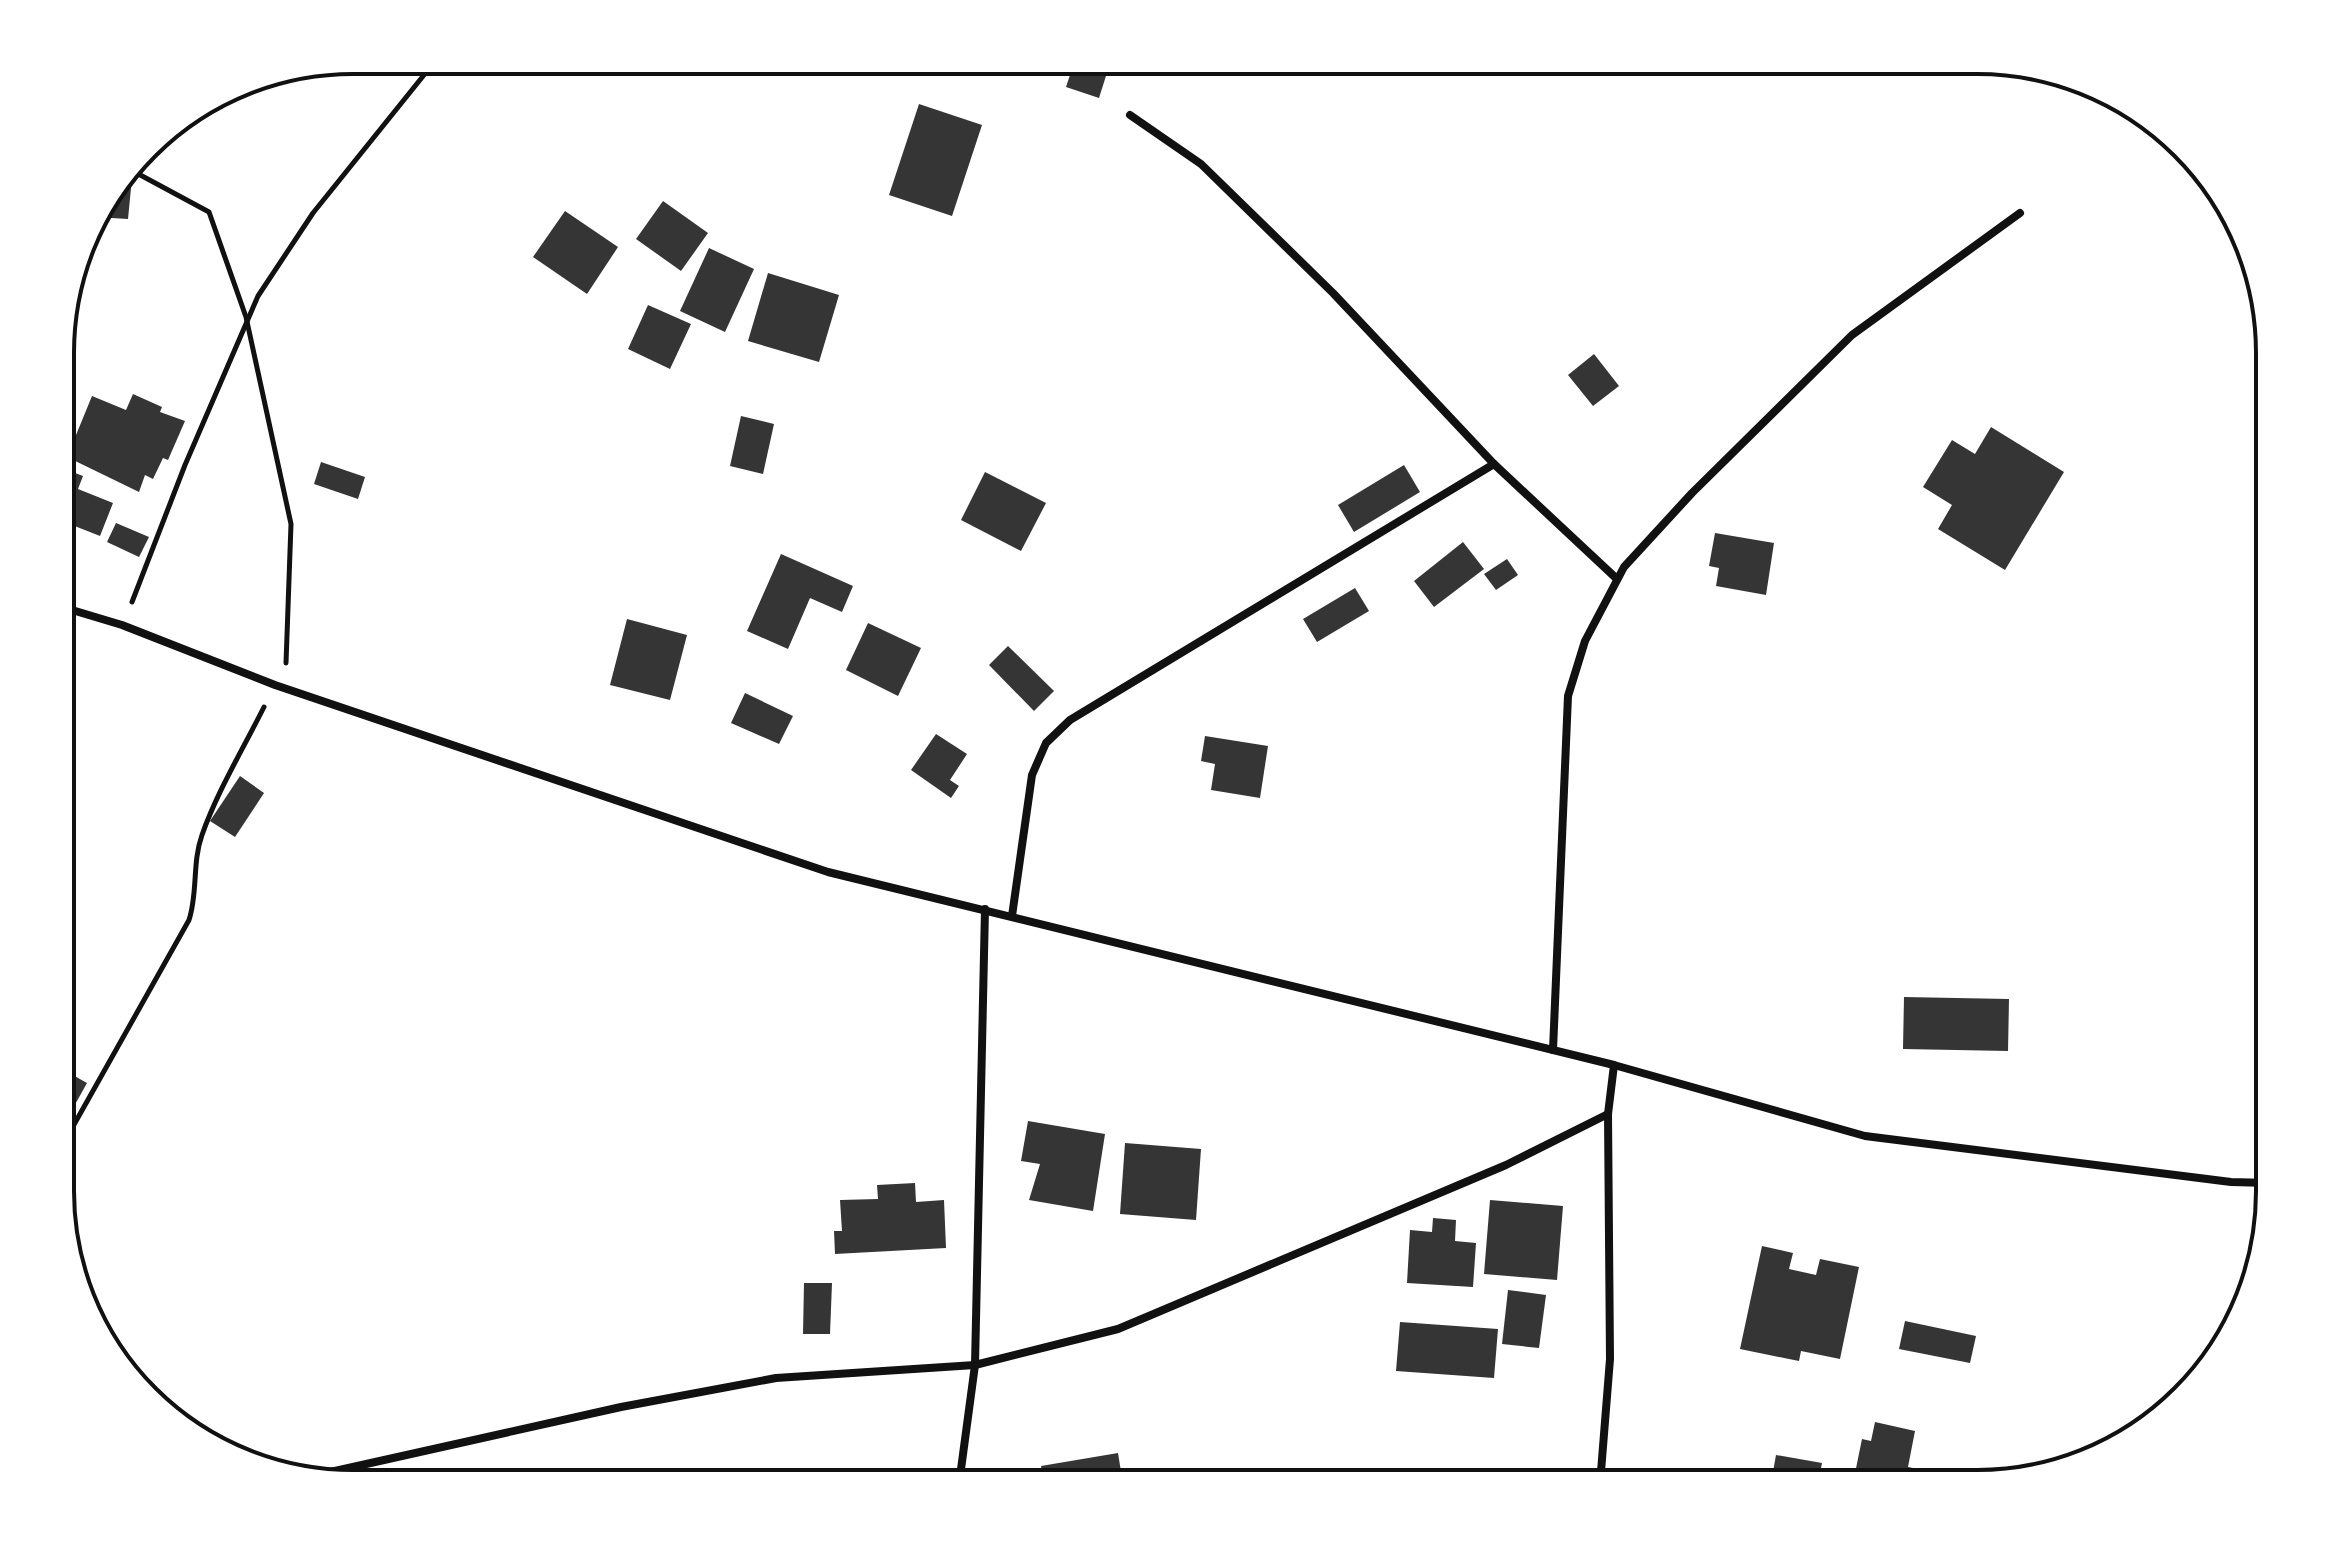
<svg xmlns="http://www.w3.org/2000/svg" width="2330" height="1544" viewBox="0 0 2330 1544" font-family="Ubuntu,sans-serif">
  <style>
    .building { fill: #353535 }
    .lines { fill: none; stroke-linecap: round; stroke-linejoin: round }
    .path { stroke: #111; stroke-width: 5 }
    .minor { stroke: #111; stroke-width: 8 }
    .rim { fill: none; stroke: #111; stroke-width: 4 }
  </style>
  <rect width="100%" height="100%" fill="#fff"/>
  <g class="building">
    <path d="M1075 60H1111L1099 98 1066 87Z"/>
    <path d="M919 104 982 125 952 216 889 195Z"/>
    <path d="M125 178H132L128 219 95 217Z"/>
    <path d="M663 201 708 233 681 271 636 239Z"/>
    <path d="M565 211 618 247 587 294 533 257Z"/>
    <path d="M709 248 754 269 725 332 680 311Z"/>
    <path d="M768 273 839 295 819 362 748 341Z"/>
    <path d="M648 305 691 324 670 369 628 349Z"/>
    <path d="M1594 354 1619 386 1593 406 1568 375Z"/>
    <path d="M133 394 162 407 160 412 185 421 168 460 163 458 153 479 145 475 139 492 67 457 92 396 126 410Z"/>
    <path d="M741 416 774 424 763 474 730 466Z"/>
    <path d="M1991 427 2064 472 2005 570 1938 529 1952 505 1923 487 1952 440 1975 454Z"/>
    <path d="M321 462 365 477 358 499 314 484Z"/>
    <path d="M1404 465 1420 492 1354 532 1338 505Z"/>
    <path d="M62 468 83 476 78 489 113 503 100 536 62 521Z"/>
    <path d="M985 472 1046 503 1021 551 961 520Z"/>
    <path d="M116 523 149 537 139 557 107 542Z"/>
    <path d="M1715 533 1774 543 1766 595 1716 586 1719 568 1709 566Z"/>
    <path d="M1463 542 1484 569 1434 607 1414 581Z"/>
    <path d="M781 554 853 586 842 612 810 598 788 649 747 631Z"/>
    <path d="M1507 559 1518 575 1496 590 1484 574Z"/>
    <path d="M1355 588 1369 611 1317 642 1303 619Z"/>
    <path d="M627 619 687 635 670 700 610 685Z"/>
    <path d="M868 623 921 648 898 696 846 670Z"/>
    <path d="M1008 646 1054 691 1034 711 989 665Z"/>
    <path d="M745 693 793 716 779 744 731 723Z"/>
    <path d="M936 734 967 754 950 780 959 786 951 798 911 770Z"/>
    <path d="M1205 736 1268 746 1260 798 1211 790 1215 764 1201 761Z"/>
    <path d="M240 776 264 793 235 837 210 821Z"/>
    <path d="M1904 997 2009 999 2008 1051 1903 1049Z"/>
    <path d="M62 1069 87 1083 62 1128Z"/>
    <path d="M1028 1121 1105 1134 1093 1211 1029 1200 1040 1164 1021 1161Z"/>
    <path d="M1125 1143 1201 1149 1196 1220 1120 1214Z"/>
    <path d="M915 1183 916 1202 944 1200 946 1248 835 1254 834 1231H842L840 1200 878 1199 877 1185Z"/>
    <path d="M1490 1200 1563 1206 1557 1280 1484 1274Z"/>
    <path d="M1433 1218 1456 1220 1455 1241 1476 1243 1473 1287 1407 1283 1410 1230 1432 1232Z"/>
    <path d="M1762 1246 1793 1253 1789 1269 1816 1275 1820 1259 1859 1267 1840 1359 1801 1351 1799 1361 1740 1349Z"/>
    <path d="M804 1283H832L830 1334H803Z"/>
    <path d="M1508 1290 1546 1295 1539 1348 1502 1344Z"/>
    <path d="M1905 1321 1976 1336 1970 1363 1899 1349Z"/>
    <path d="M1400 1322 1498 1329 1494 1378 1396 1371Z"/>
    <path d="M1875 1422 1915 1431 1908 1467 1948 1475 1946 1483H1853L1862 1439 1871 1441Z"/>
    <path d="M1118 1453 1123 1484H1044L1041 1466Z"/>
    <path d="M1776 1455 1822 1463 1818 1483H1771Z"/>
  </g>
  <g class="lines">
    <g class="path">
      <path d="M131 170 209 212 246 317 291 524 286 663"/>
      <path d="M132 602 185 465 258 296 313 213 436 60"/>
      <path d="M62 1146 189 920C198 893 192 863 202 835 217 792 243 749 264 707"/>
      <path d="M216 1447 236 1448 275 1471"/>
    </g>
    <g class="minor">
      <path d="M1130 115 1201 164 1333 293 1494 464 1617 579"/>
      <path d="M62 607 122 625 275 685 828 872 1614 1065 1865 1136 2231 1182 2269 1183"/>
      <path d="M1012 916 1032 775 1046 743 1070 720 1494 464"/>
      <path d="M1553 1050 1568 696 1585 641 1624 567 1692 493 1852 335 2020 213"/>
      <path d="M308 1477 621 1407 776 1378 975 1365 1118 1329 1506 1165 1608 1114"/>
      <path d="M959 1484 975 1365 985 909"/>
      <path d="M1600 1484 1610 1359 1608 1114 1614 1065"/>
    </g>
  </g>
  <path d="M0 0H2330V1544H0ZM353 74H1977A279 279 0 0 1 2256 353V1191A279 279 0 0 1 1977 1470H353A279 279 0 0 1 74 1191V353A279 279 0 0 1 353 74Z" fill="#fff" fill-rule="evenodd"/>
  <path class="rim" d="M353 74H1977A279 279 0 0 1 2256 353V1191A279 279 0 0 1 1977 1470H353A279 279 0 0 1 74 1191V353A279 279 0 0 1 353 74Z"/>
</svg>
